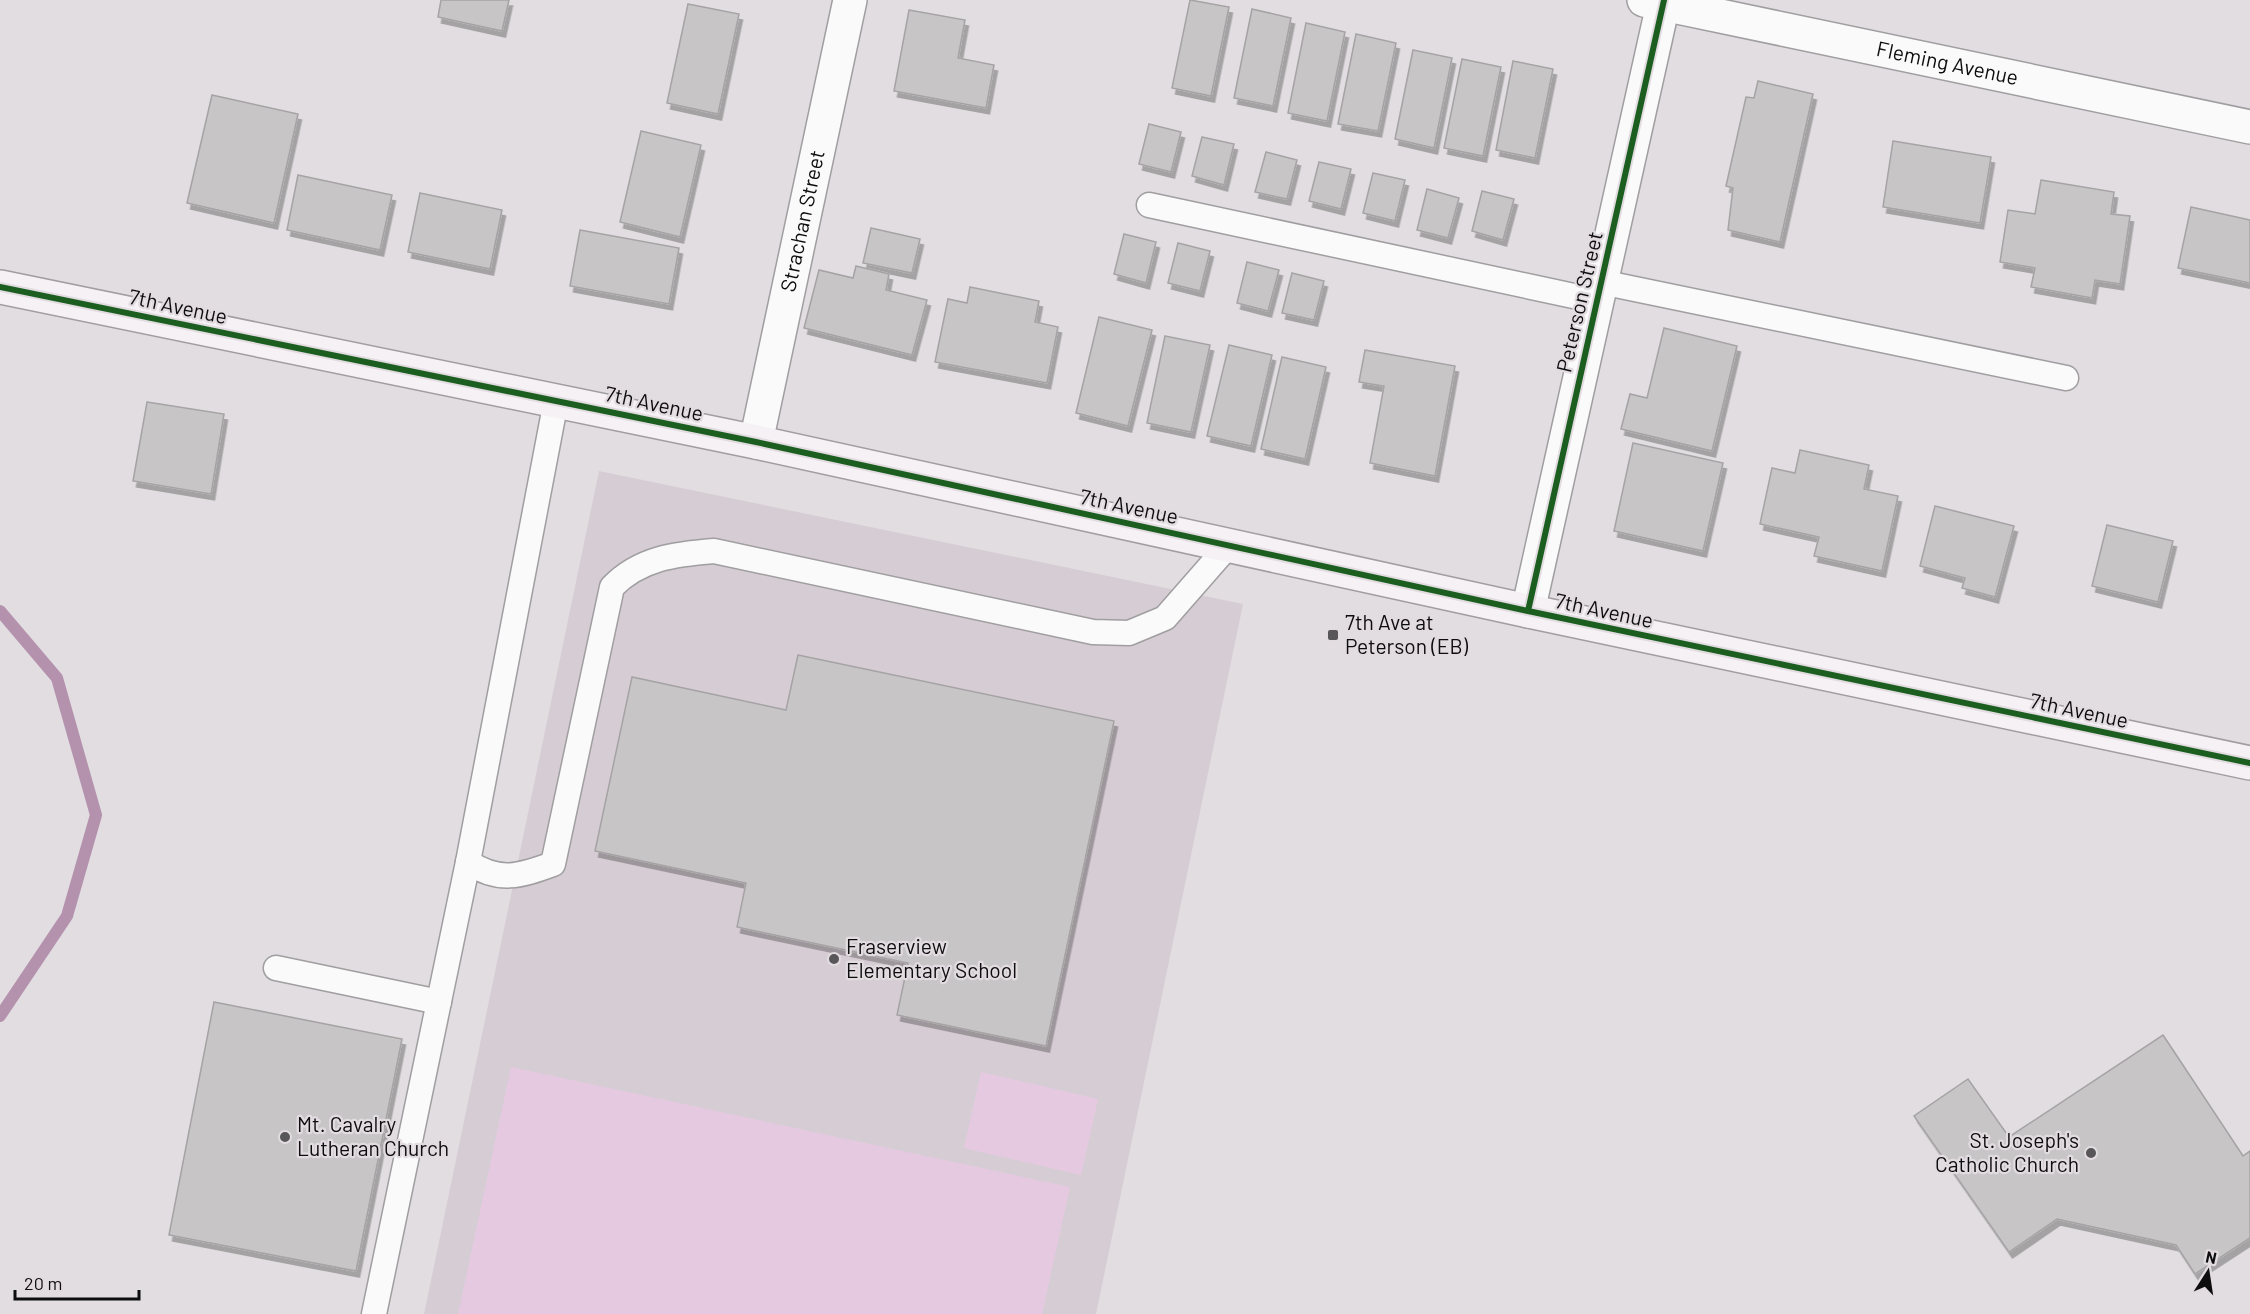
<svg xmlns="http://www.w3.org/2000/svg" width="2250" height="1314" viewBox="0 0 2250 1314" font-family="Barlow,sans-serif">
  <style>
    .built { fill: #d6cdd4 }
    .green { fill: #e5c9e1 }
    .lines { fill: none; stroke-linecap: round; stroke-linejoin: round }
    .stream { stroke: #b492ae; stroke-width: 12 }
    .building { fill: #c8c5c7; stroke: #a6a3a5; stroke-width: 1.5; filter: url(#shadow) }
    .lane-casing { stroke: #a09ea0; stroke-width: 27 }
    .street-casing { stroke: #a09ea0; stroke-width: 36 }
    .secondary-casing { stroke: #a09ea0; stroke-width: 36 }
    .lane { stroke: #fafafa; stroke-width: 24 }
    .street { stroke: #fafafa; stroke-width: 33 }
    .secondary { stroke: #f5f1f5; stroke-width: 33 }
    .cycleway-casing { stroke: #e2dce1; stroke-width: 10 }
    .cycleway { stroke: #1b5e20; stroke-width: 6 }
    .poi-dot { fill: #585658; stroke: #e2dce1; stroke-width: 2 }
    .labels { text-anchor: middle; stroke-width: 4.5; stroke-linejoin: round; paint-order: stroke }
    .street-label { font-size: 21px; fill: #0e0d0e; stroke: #e2dce1 }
    .poi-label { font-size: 21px; fill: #0e0d0e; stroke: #e2dce1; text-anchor: start }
  </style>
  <defs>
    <filter id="shadow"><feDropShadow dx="3.5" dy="6" stdDeviation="0" flood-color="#0004"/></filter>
  </defs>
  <rect width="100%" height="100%" fill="#e1dde0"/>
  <path class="built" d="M599 471 1243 604 1096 1314H424Z"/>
  <g class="green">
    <path d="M511 1067 1070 1187 1042 1314H458Z"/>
    <path d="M981 1072 1098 1099 1081 1175 964 1148Z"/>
  </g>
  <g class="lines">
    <path class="stream" d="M0 611 57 678 96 815 67 916 0 1016"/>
  </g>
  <g class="building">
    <path d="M441 0H509L502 31 438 17Z"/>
    <path d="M1190 0 1229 7 1211 96 1172 88Z"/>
    <path d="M688 4 739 14 718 114 667 103Z"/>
    <path d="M1252 9 1291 18 1273 106 1234 98Z"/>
    <path d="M909 10 965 20 958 58 994 65 986 108 894 91Z"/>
    <path d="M1306 23 1345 32 1327 121 1288 113Z"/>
    <path d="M1356 34 1396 43 1378 131 1338 124Z"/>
    <path d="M1413 50 1452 58 1434 148 1395 139Z"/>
    <path d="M1462 59 1501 67 1483 156 1444 148Z"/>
    <path d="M1513 61 1553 69 1535 158 1496 150Z"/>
    <path d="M1758 81 1813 94 1780 242 1728 230 1733 188 1726 186 1746 97 1754 98Z"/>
    <path d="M212 95 298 114 274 223 187 203Z"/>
    <path d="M1149 124 1181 132 1171 172 1139 164Z"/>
    <path d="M641 131 701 145 680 237 620 222Z"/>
    <path d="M1202 137 1234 144 1224 185 1192 176Z"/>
    <path d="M1893 141 1991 157 1980 223 1883 207Z"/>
    <path d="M1266 152 1297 160 1287 199 1255 192Z"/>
    <path d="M1319 162 1351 169 1341 209 1309 201Z"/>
    <path d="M1373 173 1405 180 1395 221 1363 213Z"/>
    <path d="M298 175 392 195 380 250 287 230Z"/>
    <path d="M2041 180 2114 192 2111 214 2130 216 2120 284 2095 280 2092 298 2031 287 2035 268 2000 262 2008 210 2035 214Z"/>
    <path d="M1427 189 1459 198 1448 238 1417 230Z"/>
    <path d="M1482 191 1514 199 1503 240 1472 231Z"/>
    <path d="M420 193 502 210 490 269 408 252Z"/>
    <path d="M2191 207 2250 220V283L2178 268Z"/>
    <path d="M871 228 920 239 912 273 863 263Z"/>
    <path d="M580 230 679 248 669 304 570 286Z"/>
    <path d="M1124 234 1156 242 1146 283 1114 274Z"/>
    <path d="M1178 243 1210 251 1200 291 1168 283Z"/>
    <path d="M1247 262 1279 270 1268 311 1237 303Z"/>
    <path d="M856 266 889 274 886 290 927 300 912 355 804 328 819 270 853 278Z"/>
    <path d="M1292 273 1324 281 1314 320 1282 313Z"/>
    <path d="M970 287 1039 301 1035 322 1058 327 1047 383 935 362 948 299 967 303Z"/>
    <path d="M1099 317 1152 330 1128 426 1076 413Z"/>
    <path d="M1664 328 1737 346 1712 451 1621 429 1630 394 1647 398Z"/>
    <path d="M1165 336 1210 345 1191 432 1147 423Z"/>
    <path d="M1229 345 1272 355 1251 446 1207 436Z"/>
    <path d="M1365 350 1455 366 1435 476 1370 463 1384 386 1359 382Z"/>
    <path d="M1282 357 1326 367 1305 459 1261 449Z"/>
    <path d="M147 402 224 414 211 494 133 481Z"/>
    <path d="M1633 443 1723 463 1703 551 1614 531Z"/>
    <path d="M1800 450 1869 465 1864 489 1898 496 1882 571 1814 556 1819 537 1760 524 1772 468 1795 473Z"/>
    <path d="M1935 506 2014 526 1995 597 1962 588 1965 578 1920 566Z"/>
    <path d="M2107 525 2173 541 2158 602 2092 586Z"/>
    <path d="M798 655 1114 721 1046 1046 897 1015 908 963 737 927 746 883 595 851 632 677 786 710Z"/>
    <path d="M214 1002 402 1039 356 1271 169 1235Z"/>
    <path d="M2163 1035 2243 1156 2250 1151V1238L2195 1274 2176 1245 2057 1219 2009 1252 1914 1116 1968 1079 2009 1137Z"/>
  </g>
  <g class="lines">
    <g class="lane-casing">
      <g id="lane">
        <path d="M1149 205 1597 301"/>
        <path d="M1601 282 2066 378"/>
        <path d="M556 401 468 862C499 883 520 876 553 864L612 587C640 558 676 554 714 551L1093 632 1129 633 1165 618 1228 546"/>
        <path d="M276 968 439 1002"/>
        <path d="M374 1314 468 862"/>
      </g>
    </g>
    <g class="street-casing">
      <g id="street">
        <path id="s1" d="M1644 0 2250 127"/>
        <path id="s2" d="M756 442 850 0"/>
        <path d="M1528 611 1664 0"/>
      </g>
    </g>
    <g class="secondary-casing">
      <path id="secondary" d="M0 287 756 442 1528 611 2250 763"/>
    </g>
    <use href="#lane" class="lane"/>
    <use href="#street" class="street"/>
    <use href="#secondary" class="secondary"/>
    <g class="cycleway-casing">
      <g id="cycleway">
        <path d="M0 287 756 442 1528 611 2250 763"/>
        <path d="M1528 611 1664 0"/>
      </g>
    </g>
    <use href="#cycleway" class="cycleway"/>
  </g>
  <g class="poi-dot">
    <rect x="1327" y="629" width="12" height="12" rx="3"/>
    <circle cx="834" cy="959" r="6"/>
    <circle cx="285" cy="1137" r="6"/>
    <circle cx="2091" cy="1153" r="6"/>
  </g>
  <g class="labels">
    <g class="street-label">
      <text dy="7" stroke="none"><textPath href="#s1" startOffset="310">Fleming Avenue</textPath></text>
      <text dy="7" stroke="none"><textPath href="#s2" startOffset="226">Strachan Street</textPath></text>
      <text transform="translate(1580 302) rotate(-77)" y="7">Peterson Street</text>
      <text transform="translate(178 307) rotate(12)" y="7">7th Avenue</text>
      <text transform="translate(654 404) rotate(12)" y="7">7th Avenue</text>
      <text transform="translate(1129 507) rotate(12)" y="7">7th Avenue</text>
      <text transform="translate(1604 611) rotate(12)" y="7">7th Avenue</text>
      <text transform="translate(2079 711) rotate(12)" y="7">7th Avenue</text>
    </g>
    <g class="poi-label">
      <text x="1345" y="630">7th Ave at<tspan x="1345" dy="24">Peterson (EB)</tspan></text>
      <text x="846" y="954">Fraserview<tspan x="846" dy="24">Elementary School</tspan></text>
      <text x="297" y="1132">Mt. Cavalry<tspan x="297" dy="24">Lutheran Church</tspan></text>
      <text x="2079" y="1148" text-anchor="end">St. Joseph's<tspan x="2079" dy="24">Catholic Church</tspan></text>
    </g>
  </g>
  <g transform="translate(2208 1272) rotate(12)" stroke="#e2dce1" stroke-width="4.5" paint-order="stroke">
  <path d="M0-4.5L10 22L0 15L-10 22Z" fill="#0e0d0e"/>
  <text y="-9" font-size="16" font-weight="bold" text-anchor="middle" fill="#0e0d0e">N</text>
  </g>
  <path d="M15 1290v9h124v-9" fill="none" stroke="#0e0d0e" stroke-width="3"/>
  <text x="24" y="1290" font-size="18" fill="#0e0d0e" stroke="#e2dce1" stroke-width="4.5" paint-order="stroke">20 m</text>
</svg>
